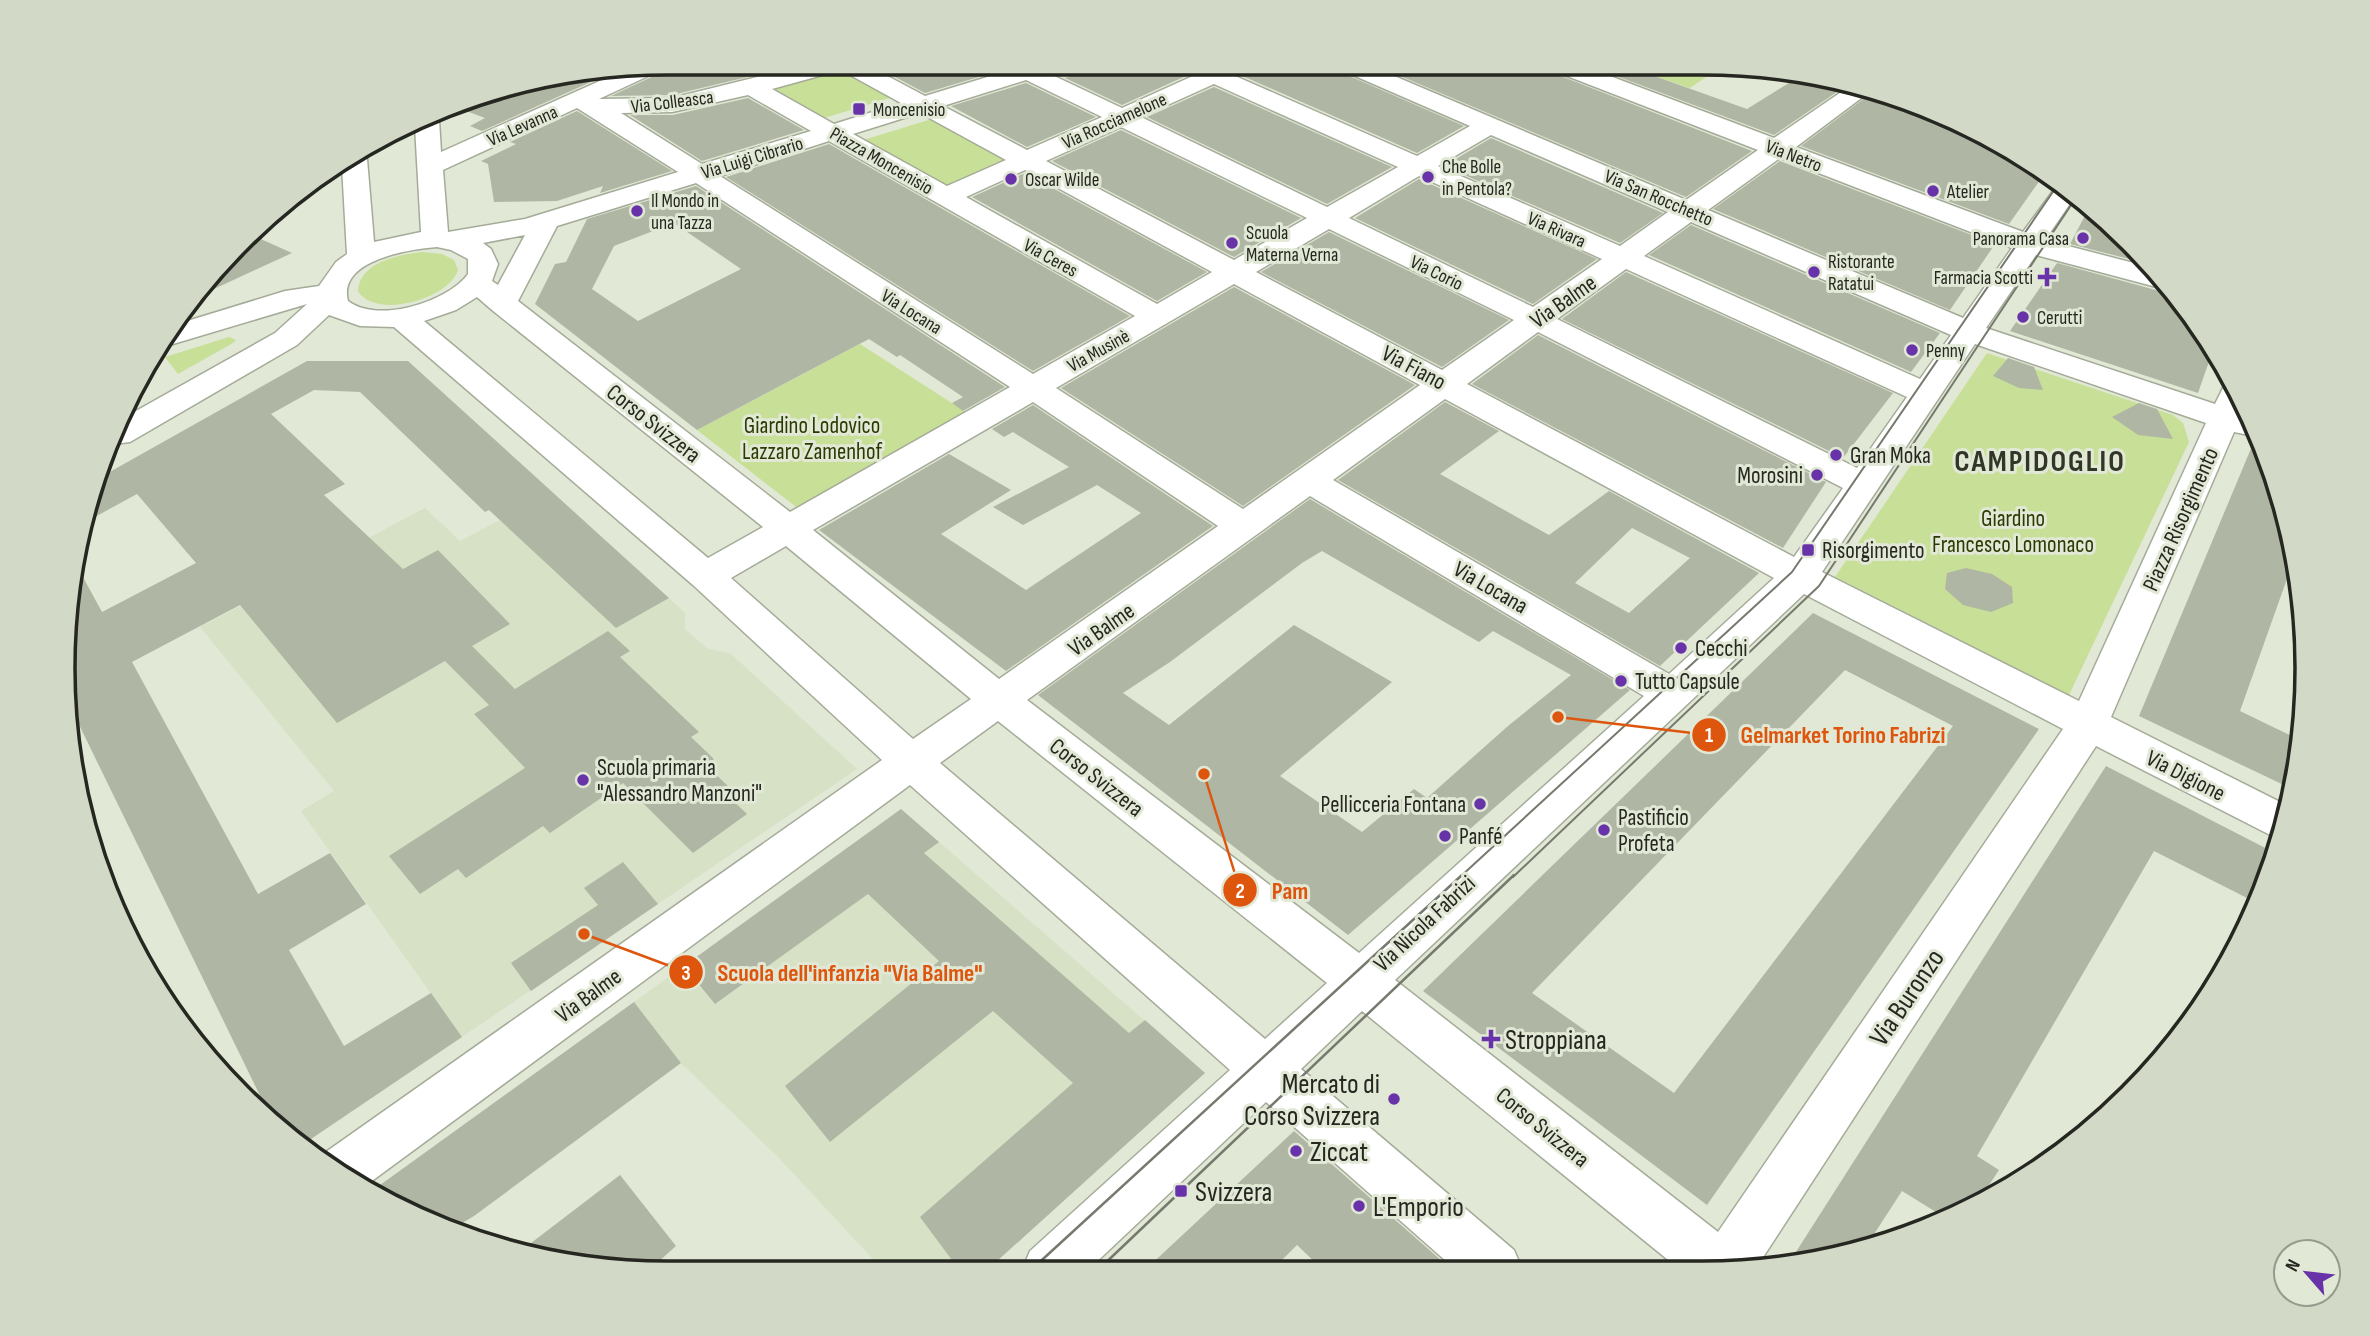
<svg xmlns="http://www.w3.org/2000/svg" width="2370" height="1336" viewBox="0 0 2370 1336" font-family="'Sofia Sans Condensed',sans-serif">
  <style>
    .built { fill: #d7e1c6 }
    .green { fill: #c8df97 }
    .building { fill: #b0b6a4; fill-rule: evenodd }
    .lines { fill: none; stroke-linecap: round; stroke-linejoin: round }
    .minor-casing { stroke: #a4ab98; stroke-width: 3 }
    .minor { fill: #fff; fill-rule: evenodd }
    .tram-far1 { stroke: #767a6e; stroke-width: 2 }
    .tram { stroke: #767a6e; stroke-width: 2.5 }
    .poi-dot { fill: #6833a9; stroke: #e1e8d5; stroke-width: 2.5 }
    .labels { text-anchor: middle; stroke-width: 6; stroke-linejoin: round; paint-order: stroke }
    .far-street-label { font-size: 19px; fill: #252720; stroke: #e1e8d5 }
    .far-poi-label { font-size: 19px; fill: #252720; stroke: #e1e8d5; text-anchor: start }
    .street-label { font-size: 23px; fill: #252720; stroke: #e1e8d5 }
    .park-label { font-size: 23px; fill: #2c3a02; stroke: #e1e8d5 }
    .poi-label { font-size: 23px; fill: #252720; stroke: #e1e8d5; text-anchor: start }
    .near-street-label { font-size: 28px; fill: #252720; stroke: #e1e8d5 }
    .near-poi-label { font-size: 28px; fill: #252720; stroke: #e1e8d5; text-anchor: start }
    .district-label { font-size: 30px; font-weight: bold; letter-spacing: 2px; fill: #313627; stroke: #e1e8d5 }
    .rim { fill: none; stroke: #252720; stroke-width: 3.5 }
    .leader { fill: none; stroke: #de560d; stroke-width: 2.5 }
    .callout-dot { fill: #de560d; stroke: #e1e8d5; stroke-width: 2.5 }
    .mark-label { font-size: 21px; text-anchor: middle; font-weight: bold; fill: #fff }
    .callout-label { font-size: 24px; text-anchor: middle; font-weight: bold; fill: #de560d; stroke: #e1e8d5; stroke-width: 6; stroke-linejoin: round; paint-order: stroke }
  </style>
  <rect width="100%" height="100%" fill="#e1e8d5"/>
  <g class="built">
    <path d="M425 508 460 541 500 520 669 598 685 613V629L708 649 730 653 857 769 462 1037 301 811 334 791 200 627Z"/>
    <path d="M901 809 1205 1073 986 1271H884L779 1158 681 1063 634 1002Z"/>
  </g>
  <g class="green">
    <path d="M1654 64H1725L1690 88 1643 72Z"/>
    <path d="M840 68 893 97 821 119 765 89Z"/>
    <path d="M935 118 1016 159 943 192 857 142Z"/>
    <path d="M423 252 442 254 454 260 458 270C449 299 375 320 358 291 359 262 401 254 423 252Z"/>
    <path d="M229 337 236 340 233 343 178 374 165 357Z"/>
    <path d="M860 344 972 416 804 513 697 430Z"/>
    <path d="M1987 353 2173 415 2183 423 2189 442 2069 695 1835 577Z"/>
  </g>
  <g class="building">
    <path d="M788 63 789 67 672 95 611 96 660 73 665 68 664 64Z"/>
    <path d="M869 63H997L1002 70 925 93Z"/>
    <path d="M1113 64H1175L1179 70 1188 75 1122 105 1065 78Z"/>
    <path d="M1242 64H1332L1338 71 1464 126 1417 153 1238 74 1245 68Z"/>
    <path d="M1372 64H1538L1548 71 1752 151 1686 197Z"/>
    <path d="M1601 64 1626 69 1629 67 1747 109 1800 76 1847 85 1774 135 1595 68Z"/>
    <path d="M613 72 482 131 470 126 485 118 453 106 474 95 502 90 503 101 538 84Z"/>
    <path d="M1026 83 1096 117 1027 147 951 106Z"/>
    <path d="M1214 87 1392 167 1327 204 1147 117Z"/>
    <path d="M1874 91 1896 95 2005 144 2045 173 2009 224 1801 146Z"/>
    <path d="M748 98 804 130 702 161 630 115H673Z"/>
    <path d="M577 111 672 171 600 193 603 186 557 201 494 202 488 164 481 161 516 144 510 142Z"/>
    <path d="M1121 130 1301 218 1234 257 1052 161Z"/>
    <path d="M1491 138 1663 213 1620 243 1444 166Z"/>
    <path d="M829 144 1130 316 1033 371 726 177Z"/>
    <path d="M1780 161 1995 244 1950 310 1713 209Z"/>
    <path d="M1025 173 1207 272 1157 301 972 197Z"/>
    <path d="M1419 179 1597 259 1533 304 1355 218Z"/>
    <path d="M696 186 1005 387 963 411 952 403 963 397 900 355 897 357 869 339 697 430 535 304 555 264 566 262 587 219ZM674 223 741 269 638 321 592 289 614 246Z"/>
    <path d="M2090 206 2101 213 2149 264 2070 244Z"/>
    <path d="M1691 225 1940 333 1911 372 1649 255Z"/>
    <path d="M1329 232 1509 320 1442 367 1261 272Z"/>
    <path d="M254 236 292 253 201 295V294Z"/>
    <path d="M2057 263 2163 292 2172 289 2182 300 2213 350 2198 393 2010 331Z"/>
    <path d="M1626 272 1893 393 1843 458 1562 319Z"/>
    <path d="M1234 287 1415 385 1243 506 1061 388Z"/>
    <path d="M1538 335 1826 482 1783 548 1472 384Z"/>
    <path d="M2008 358 2034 367 2043 390 2019 388 1993 376Z"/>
    <path d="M307 361H408L669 598 616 628 489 510 485 512 360 392 314 390 271 414 345 484 324 495 403 569 438 550 510 624 472 646 515 689 608 631 630 651 620 657 699 732 691 737 714 759 706 765 730 788 724 792 747 814 693 853 623 783 550 833 543 826 466 878 458 869 420 894 389 856 525 768 474 714 489 705 445 661 337 723 240 605 132 662 258 894 330 853 366 904 289 950 344 1046 431 993 462 1037 305 1143 268 1112 65 696 78 568 102 612 196 563 137 494 82 524 84 511 99 478Z"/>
    <path d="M1445 402 1499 431 1440 474 1549 535 1609 491 1759 573 1660 666 1338 480ZM1632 528 1690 558 1629 613 1575 583Z"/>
    <path d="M2139 403 2157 409 2173 439 2138 435 2112 417Z"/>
    <path d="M1033 405 1213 526 1006 671 819 530 949 454 1011 490 941 534 1026 590 1141 513 1097 485 1023 525 993 507 1069 467 1013 432 1004 437 992 429Z"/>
    <path d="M2255 439H2259L2286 512 2294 559 2240 711 2302 741 2292 789 2139 716Z"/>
    <path d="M1310 499 1630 690 1348 935 1038 695ZM1322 551 1479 642 1493 631 1571 675 1508 726 1427 798 1414 789 1362 832 1280 776 1392 682 1294 625 1169 725 1123 693 1170 662 1302 563Z"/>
    <path d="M1966 568 1992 574 2012 587 2013 603 1991 612 1963 605 1945 589 1947 573Z"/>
    <path d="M1813 613 2039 729 1707 1205 1423 991ZM1845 670 1953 726 1674 1093 1532 993Z"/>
    <path d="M2106 766 2277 854 2257 903 2154 851 1977 1156 1999 1170 1979 1200 1944 1217 1902 1191 1865 1248 1787 1266Z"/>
    <path d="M901 809 939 842 924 853 1129 1033 1145 1020 1205 1073 986 1271H960L920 1217 1073 1083 993 1011 830 1142 785 1086 939 961 868 894 715 1004 684 966Z"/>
    <path d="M623 862 658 904 531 991 511 963 598 905 584 888Z"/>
    <path d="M634 1002 681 1063 474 1216 454 1228 369 1193Z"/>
    <path d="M1294 1131 1451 1269H1322L1297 1245 1272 1270H1145Z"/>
    <path d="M620 1175 676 1246 647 1272H629L518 1253Z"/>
  </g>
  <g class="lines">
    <g class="minor-casing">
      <path id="minor" d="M814 63H863L925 96 1007 71 999 63H1048L1052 68 1048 73 1122 108 1195 75 1181 69 1178 64H1207L1214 67 1220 64H1239L1242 68 1233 75 1417 156 1470 126 1339 69 1335 64H1366L1686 200 1758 150 1549 69 1545 64H1578L1774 138 1850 86 1872 90 1796 147 2023 232 2059 183 2076 195 2045 240 2153 268 2170 287 2164 289 2036 255 1986 328 2215 404 2226 382 2232 381 2246 404 2242 413 2250 415 2259 437 2234 432 2111 717 2288 806 2280 840 2096 746 1756 1268H1678L1362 1011 1301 1069 1514 1250 1522 1269H1455L1266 1102 1088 1270H1022L1030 1251 1230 1070 910 785 361 1189 322 1156 323 1154 882 760 693 585 394 327 360 326 329 315 297 345 130 442 114 444 127 416 275 333 307 304 173 344 159 346 171 326 285 291 319 286 336 262 347 254 342 166 363 154 367 159 374 242 421 232 415 126 436 115 439 120 441 152 622 71 663 66 659 71 599 99 672 98ZM841 70 901 103 834 124 772 89ZM1026 80 1102 117 1027 150 943 106ZM1214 84 1398 167 1327 207 1141 117ZM748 95 811 131 702 164 621 113 672 112ZM577 108 678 172 525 219 448 232 443 170ZM920 113 1006 160 947 186 853 134ZM1121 127 1307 218 1234 260 1046 161ZM1491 135 1668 212 1620 246 1438 166ZM829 141 1135 316 1033 374 720 176ZM1780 158 2012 248 1963 318 1708 210ZM1025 170 1212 272 1157 304 966 197ZM1419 176 1602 259 1533 307 1349 218ZM696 183 1010 387 790 512 518 301 557 226ZM1691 222 1951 335 1920 379 1644 256ZM1329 229 1514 320 1442 370 1256 272ZM525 235 498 285 492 281 498 264 491 249 483 243ZM437 247 451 250 468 259V274C448 302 377 324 348 301 337 260 410 249 437 247ZM1626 269 1907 397 1857 468 1557 319ZM1234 284 1420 385 1243 509 1056 388ZM477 297 492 310 763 527 708 558 424 321 456 310ZM1538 332 1843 488 1794 557 1467 384ZM1975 344 2206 423 2079 701 1822 572ZM1445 399 1774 578 1669 674 1333 480ZM1033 402 1218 526 999 679 813 530ZM1310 496 1644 696 1359 953 1027 700ZM786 546 971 699 913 739 731 578ZM1804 594 2063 729 1718 1232 1395 980ZM998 721 1327 983 1265 1039 940 763Z"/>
    </g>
    <use href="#minor" class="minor"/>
    <g class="tram-far1">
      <path d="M1460 877 1792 572 2059 183"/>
      <path d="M1513 877 1819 586 2077 196"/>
    </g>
    <g class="tram">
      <path d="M1031 1270 1462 875"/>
      <path d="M1098 1270 1514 875"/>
    </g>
  </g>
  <g class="poi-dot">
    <rect x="852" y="102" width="14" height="14" rx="3.5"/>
    <circle cx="1428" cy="177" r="7"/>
    <circle cx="1011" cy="179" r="7"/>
    <circle cx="1933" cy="191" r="7"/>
    <circle cx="637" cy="211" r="7"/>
    <circle cx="2083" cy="238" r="7"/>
    <circle cx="1232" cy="243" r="7"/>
    <circle cx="1814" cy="272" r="7"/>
    <path d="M2043.5 266.5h7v7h7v7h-7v7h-7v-7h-7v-7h7z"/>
    <circle cx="2023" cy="317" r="7"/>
    <circle cx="1912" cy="350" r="7"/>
    <circle cx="1836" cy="455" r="7"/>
    <circle cx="1817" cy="475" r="7"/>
    <rect x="1801" y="543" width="14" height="14" rx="3.5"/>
    <circle cx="1681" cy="648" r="7"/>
    <circle cx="1621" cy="681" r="7"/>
    <circle cx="583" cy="780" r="7"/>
    <circle cx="1480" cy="804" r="7"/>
    <circle cx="1604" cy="830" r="7"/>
    <circle cx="1445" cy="836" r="7"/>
    <path d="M1487.5 1028.5h7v7h7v7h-7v7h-7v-7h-7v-7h7z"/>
    <circle cx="1394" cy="1099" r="7"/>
    <circle cx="1296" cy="1151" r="7"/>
    <rect x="1174" y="1184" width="14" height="14" rx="3.5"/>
    <circle cx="1359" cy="1206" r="7"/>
  </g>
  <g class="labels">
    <g class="far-street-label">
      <text transform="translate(672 101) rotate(-7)" y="7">Via Colleasca</text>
      <text transform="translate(1114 120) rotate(-24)" y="7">Via Rocciamelone</text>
      <text transform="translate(522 125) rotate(-24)" y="7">Via Levanna</text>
      <text transform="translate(1794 155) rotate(21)" y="7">Via Netro</text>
      <text transform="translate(752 157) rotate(-17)" y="7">Via Luigi Cibrario</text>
      <text transform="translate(882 160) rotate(30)" y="7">Piazza Moncenisio</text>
      <text transform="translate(1659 197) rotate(23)" y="7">Via San Rocchetto</text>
      <text transform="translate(1557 229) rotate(24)" y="7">Via Rivara</text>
      <text transform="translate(1051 257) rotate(29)" y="7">Via Ceres</text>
      <text transform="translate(1437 272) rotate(26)" y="7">Via Corio</text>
      <text transform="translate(912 311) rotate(32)" y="7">Via Locana</text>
      <text transform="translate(1098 350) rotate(-29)" y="7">Via Musinè</text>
    </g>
    <g class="far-poi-label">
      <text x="873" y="116">Moncenisio</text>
      <text x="1442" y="173">Che Bolle<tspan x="1442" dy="22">in Pentola?</tspan></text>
      <text x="1025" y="186">Oscar Wilde</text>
      <text x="1947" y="198">Atelier</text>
      <text x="651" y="207">Il Mondo in<tspan x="651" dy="22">una Tazza</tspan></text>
      <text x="1246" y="239">Scuola<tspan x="1246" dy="22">Materna Verna</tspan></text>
      <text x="2069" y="245" text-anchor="end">Panorama Casa</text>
      <text x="1828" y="268">Ristorante<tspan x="1828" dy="22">Ratatui</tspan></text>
      <text x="2033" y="284" text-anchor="end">Farmacia Scotti</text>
      <text x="2037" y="324">Cerutti</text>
      <text x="1926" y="357">Penny</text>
    </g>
    <g class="street-label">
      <text transform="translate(1563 301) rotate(-35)" y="8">Via Balme</text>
      <text transform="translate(1414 367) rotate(28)" y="8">Via Fiano</text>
      <text transform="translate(654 423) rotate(38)" y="8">Corso Svizzera</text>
      <text transform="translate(2180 519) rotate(-66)" y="8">Piazza Risorgimento</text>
      <text transform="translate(1491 587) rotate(30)" y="8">Via Locana</text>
      <text transform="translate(1101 629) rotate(-35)" y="8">Via Balme</text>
      <text transform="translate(2186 775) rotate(27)" y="8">Via Digione</text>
      <text transform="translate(1097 777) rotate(38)" y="8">Corso Svizzera</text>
      <text transform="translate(1424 923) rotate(-43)" y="8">Via Nicola Fabrizi</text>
      <text transform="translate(588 995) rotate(-36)" y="8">Via Balme</text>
      <text transform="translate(1543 1127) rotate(39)" y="8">Corso Svizzera</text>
    </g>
    <g class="park-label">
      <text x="812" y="433">Giardino Lodovico<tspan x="812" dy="26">Lazzaro Zamenhof</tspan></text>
      <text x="2013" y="526">Giardino<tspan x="2013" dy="26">Francesco Lomonaco</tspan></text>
    </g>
    <g class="poi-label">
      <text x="1850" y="463">Gran Moka</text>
      <text x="1803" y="483" text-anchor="end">Morosini</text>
      <text x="1822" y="558">Risorgimento</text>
      <text x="1695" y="656">Cecchi</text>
      <text x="1635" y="689">Tutto Capsule</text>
      <text x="597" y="775">Scuola primaria<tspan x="597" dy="26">"Alessandro Manzoni"</tspan></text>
      <text x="1466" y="812" text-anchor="end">Pellicceria Fontana</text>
      <text x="1618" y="825">Pastificio<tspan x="1618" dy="26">Profeta</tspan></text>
      <text x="1459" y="844">Panfé</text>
    </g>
    <g class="near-street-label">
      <text transform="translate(1906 997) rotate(-56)" y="10">Via Buronzo</text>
    </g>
    <g class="near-poi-label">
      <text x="1505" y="1049">Stroppiana</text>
      <text x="1380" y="1093" text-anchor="end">Mercato di<tspan x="1380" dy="32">Corso Svizzera</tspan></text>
      <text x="1310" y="1161">Ziccat</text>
      <text x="1195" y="1201">Svizzera</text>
      <text x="1373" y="1216">L'Emporio</text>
    </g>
    <g class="district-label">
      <text x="2040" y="471">CAMPIDOGLIO</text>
    </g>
  </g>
  <path d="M0 0H2370V1336H0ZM668 75H1702A593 593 0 0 1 2295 668V668A593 593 0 0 1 1702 1261H668A593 593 0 0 1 75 668V668A593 593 0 0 1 668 75Z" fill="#d2d9c7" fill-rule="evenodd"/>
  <path class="rim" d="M668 75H1702A593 593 0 0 1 2295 668V668A593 593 0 0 1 1702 1261H668A593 593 0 0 1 75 668V668A593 593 0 0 1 668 75Z"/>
  <path class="leader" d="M1558 717L1709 735M1204 774L1240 890M584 934L686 972"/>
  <g class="callout-dot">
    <circle cx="1558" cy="717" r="7"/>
    <circle cx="1204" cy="774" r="7"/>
    <circle cx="584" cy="934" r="7"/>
    <circle cx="1709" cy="735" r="18"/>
    <circle cx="1240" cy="890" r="18"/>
    <circle cx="686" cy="972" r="18"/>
  </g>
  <g class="mark-label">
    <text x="1709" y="742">1</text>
    <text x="1240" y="898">2</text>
    <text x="686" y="980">3</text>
  </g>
  <g class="callout-label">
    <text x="1843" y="743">Gelmarket Torino Fabrizi</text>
    <text x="1290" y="899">Pam</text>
    <text x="850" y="981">Scuola dell'infanzia "Via Balme"</text>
  </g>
  <g transform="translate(2307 1273) rotate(298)"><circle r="33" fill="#e1e8d5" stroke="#969b8d" stroke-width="2"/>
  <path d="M0-5L12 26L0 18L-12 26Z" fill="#6833a9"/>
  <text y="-10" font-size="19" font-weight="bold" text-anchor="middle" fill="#252720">N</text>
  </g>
</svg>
